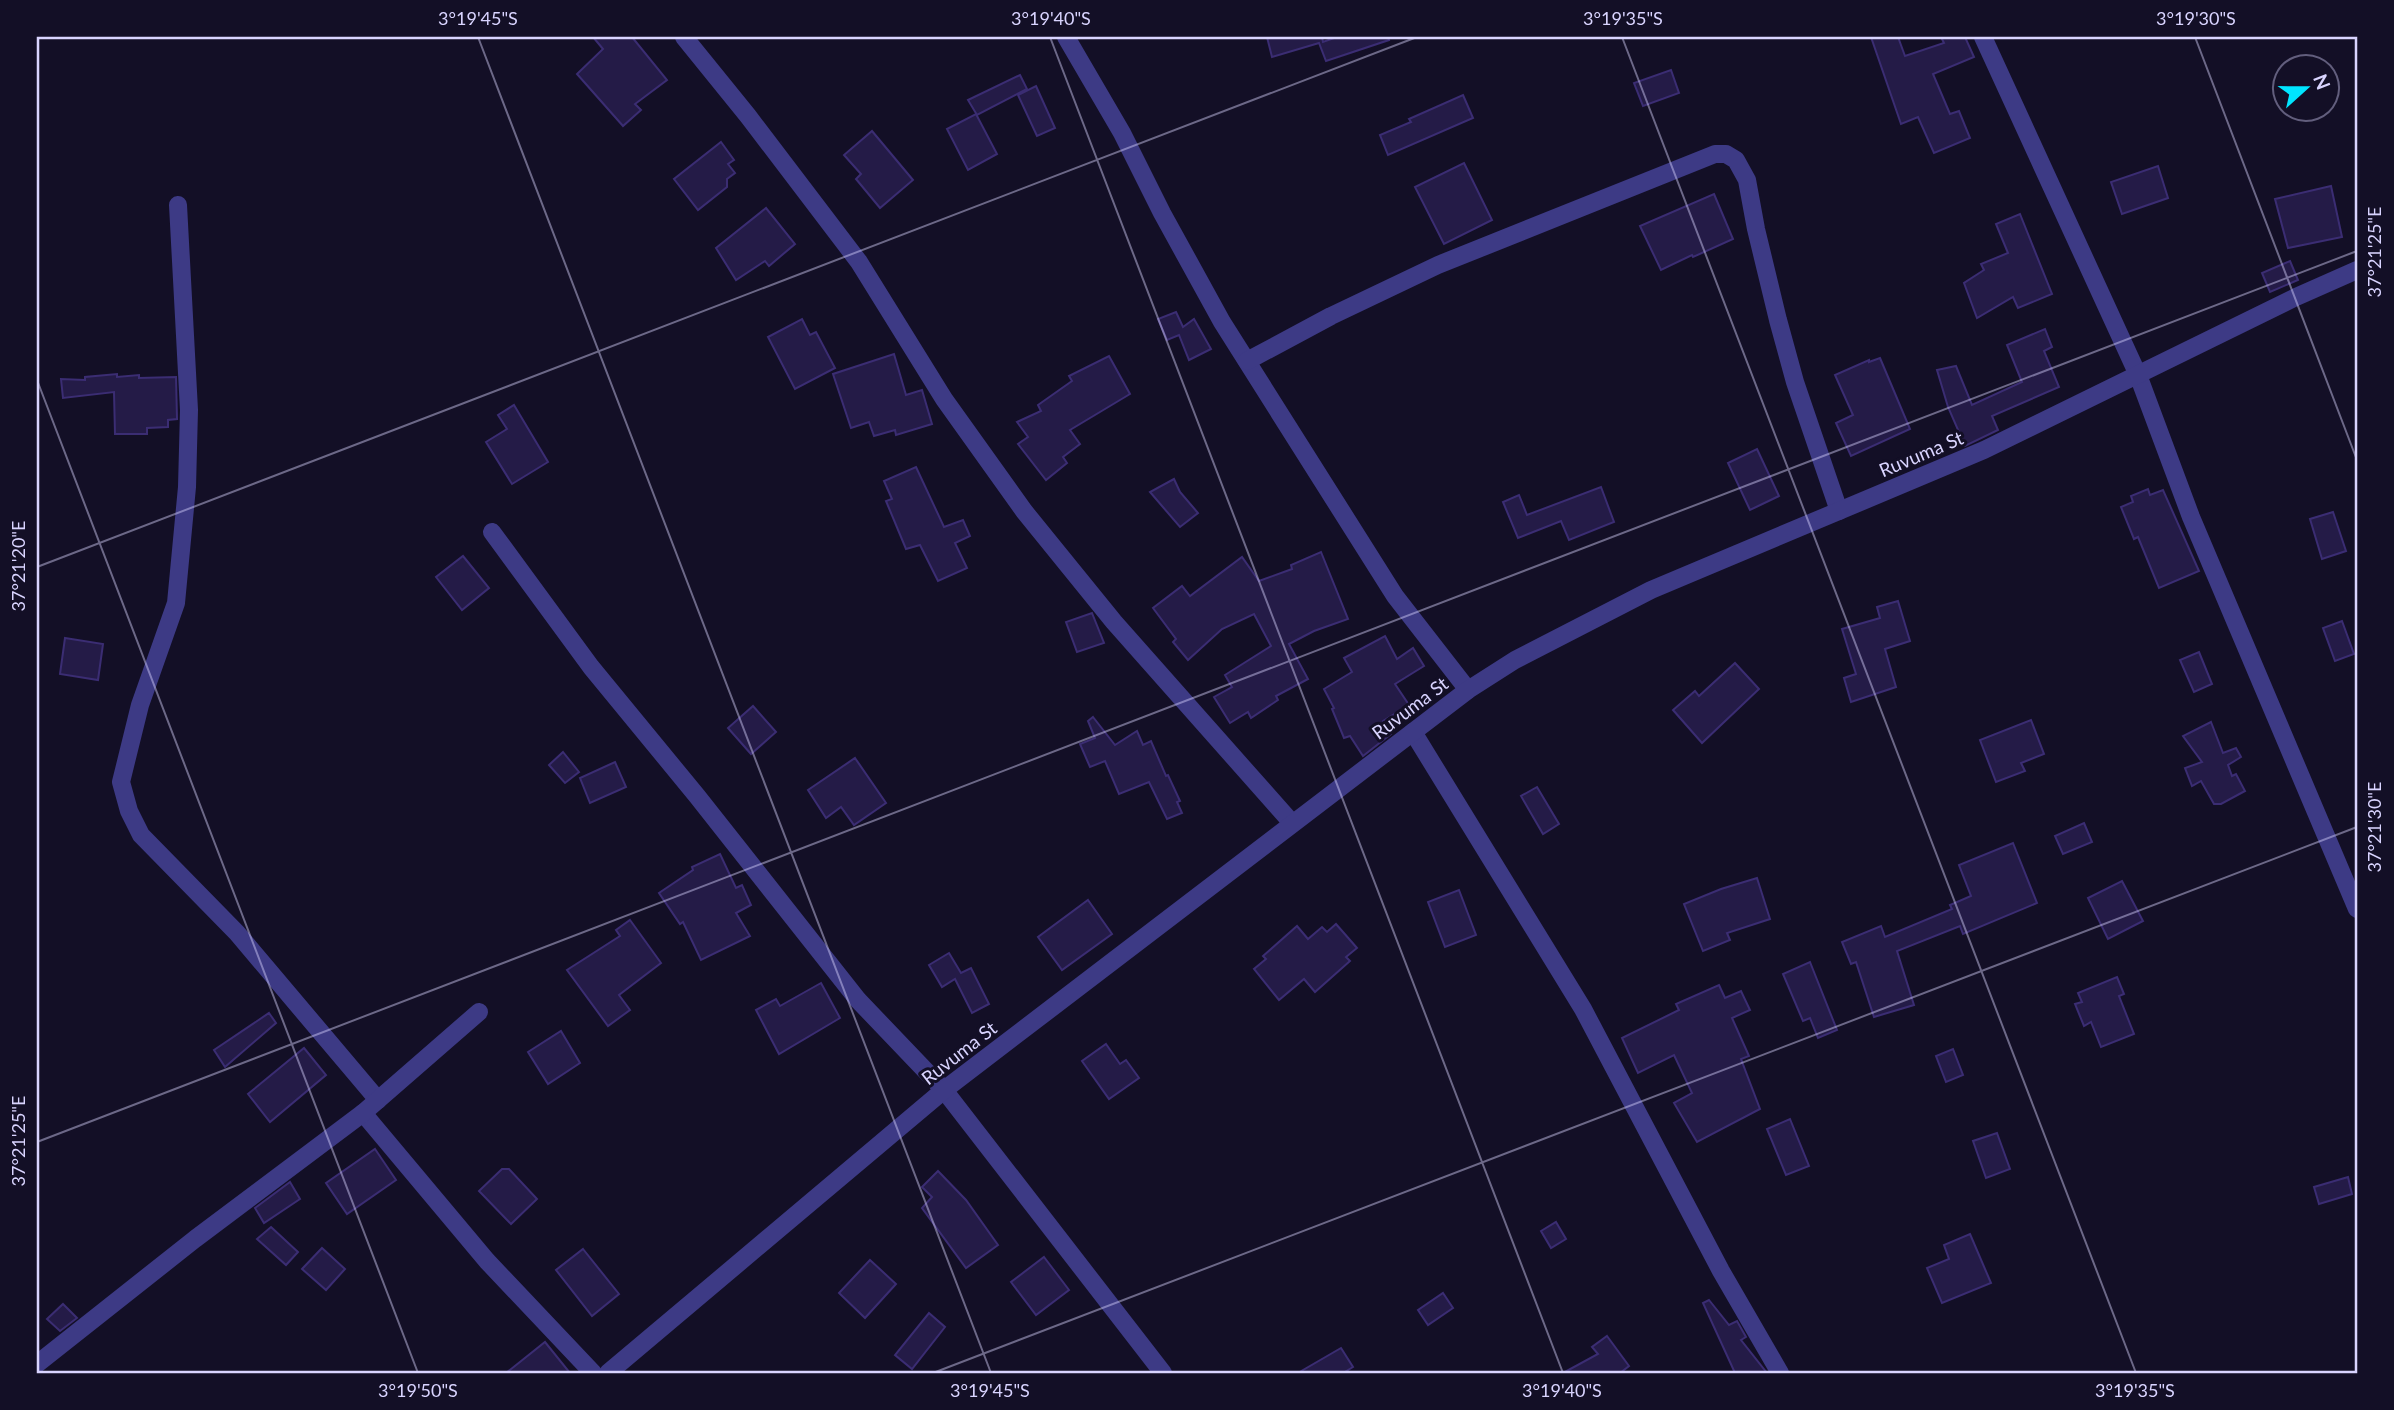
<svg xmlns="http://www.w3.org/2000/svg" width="2394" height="1410" viewBox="0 0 2394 1410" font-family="Lato,sans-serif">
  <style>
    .building { fill: #241b47; stroke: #3b2d73; stroke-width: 2 }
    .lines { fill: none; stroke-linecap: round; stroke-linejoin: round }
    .minor { stroke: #3d3a85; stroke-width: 18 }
    .ticks { fill: none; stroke: #d9d4ff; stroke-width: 2; stroke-opacity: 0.45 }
    .labels { text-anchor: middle; stroke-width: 6; stroke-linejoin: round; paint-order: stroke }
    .street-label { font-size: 19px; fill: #d9d4ff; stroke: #130f26 }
    .neatline { fill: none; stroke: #d9d4ff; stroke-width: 2.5 }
    .ticks-label { font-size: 18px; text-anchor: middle; fill: #d9d4ff }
  </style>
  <rect width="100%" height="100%" fill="#130f26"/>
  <g class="building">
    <path d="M593 37H632L667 80 635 104 641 110 623 126 577 74 603 49Z"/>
    <path d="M1267 37H1322L1323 42 1337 37H1388L1389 40 1326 61 1319 43 1272 57Z"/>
    <path d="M1871 37H1898L1905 56 1944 43 1941 37H1965L1974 57 1933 74 1950 114 1959 111 1970 138 1934 153 1918 117 1901 124Z"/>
    <path d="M1671 70 1679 93 1643 106 1634 83Z"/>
    <path d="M1020 75 1027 89 977 115 968 100Z"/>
    <path d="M1036 86 1055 128 1037 136 1018 95Z"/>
    <path d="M1463 95 1473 118 1388 155 1380 135 1411 122 1409 119Z"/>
    <path d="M976 114 997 154 968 170 947 129Z"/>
    <path d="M872 131 913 180 880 208 856 179 861 174 844 155Z"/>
    <path d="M721 142 734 160 728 164 735 173 727 179V187L698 210 674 179Z"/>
    <path d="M1464 163 1492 220 1444 244 1415 187Z"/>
    <path d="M2158 166 2168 198 2122 214 2111 182Z"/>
    <path d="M2331 186 2342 237 2288 248 2275 199Z"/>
    <path d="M1714 194 1733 239 1693 257 1692 255 1661 270 1640 226Z"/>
    <path d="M766 208 795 244 769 266 765 261 736 280 716 248Z"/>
    <path d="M2020 214 2052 294 2018 308 2013 297 1977 318 1964 283 1984 270 1981 264 2008 253 1996 224Z"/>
    <path d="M2290 261 2298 280 2270 292 2262 273Z"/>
    <path d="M1176 312 1183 327 1194 319 1211 349 1189 360 1179 335 1167 340 1158 319Z"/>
    <path d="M802 319 810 335 816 332 835 368 795 389 768 337Z"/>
    <path d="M2045 329 2052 347 2044 351 2059 387 1992 416 1998 430 1965 446 1948 407 1937 370 1956 366 1972 405 2022 382 2007 345Z"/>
    <path d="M894 354 906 395 922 390 932 424 896 435 895 430 874 436 869 422 851 428 833 374Z"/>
    <path d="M1109 356 1130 394 1070 430 1080 444 1063 457 1067 463 1046 480 1018 444 1028 437 1017 422 1041 411 1038 405 1072 381 1069 376Z"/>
    <path d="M1880 358 1910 429 1851 456 1836 423 1853 415 1835 375 1869 360V362Z"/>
    <path d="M117 374V377L139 375V378L176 377 177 419 168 420V427L147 428V434H115L114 392 63 398 61 379 85 380V377Z"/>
    <path d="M514 405 548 462 512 484 486 442 507 429 498 415Z"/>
    <path d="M1757 449 1779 496 1750 510 1728 463Z"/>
    <path d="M916 467 944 527 963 520 970 536 955 543 967 568 938 581 920 545 906 549 886 501 892 499 884 481Z"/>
    <path d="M1174 479 1180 492 1198 513 1180 527 1150 492Z"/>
    <path d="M1601 487 1614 522 1569 540 1561 521 1518 538 1503 502 1519 495 1527 515Z"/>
    <path d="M2148 489 2150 495 2163 490 2199 571 2159 588 2138 537 2134 539 2121 507 2133 502 2131 496Z"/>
    <path d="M2333 512 2346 551 2322 559 2310 519Z"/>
    <path d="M1321 552 1348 619 1314 631 1289 644 1308 679 1276 696 1278 700 1251 718 1248 712 1230 723 1214 697 1232 687 1225 675 1271 646 1254 614 1222 629 1188 660 1173 642 1176 639 1153 608 1182 586 1190 596 1242 557 1259 581 1292 569 1291 565Z"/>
    <path d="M463 556 489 588 462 610 436 577Z"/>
    <path d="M1898 601 1910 641 1885 649 1896 687 1851 702 1844 678 1856 674 1842 629 1880 618 1877 607Z"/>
    <path d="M1092 613 1104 643 1077 652 1066 622Z"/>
    <path d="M2342 621 2354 654 2335 661 2323 628Z"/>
    <path d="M1385 636 1397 659 1413 648 1424 666 1395 684 1409 705 1383 721 1391 734 1363 756 1350 736 1344 738 1332 709 1334 708 1324 689 1352 672 1344 658Z"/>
    <path d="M65 638 103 644 98 680 60 674Z"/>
    <path d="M2199 652 2212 684 2194 692 2180 660Z"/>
    <path d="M1735 663 1759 689 1702 743 1673 710 1695 691 1699 696Z"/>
    <path d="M753 706 776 732 751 754 728 728Z"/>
    <path d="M1093 717 1115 745 1137 731 1143 745 1151 741 1166 776 1168 775 1180 801 1177 802 1182 813 1167 819 1149 782 1119 794 1105 761 1090 767 1080 744 1095 738 1088 721Z"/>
    <path d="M2031 720 2044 754 2021 763 2025 771 1996 782 1980 740Z"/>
    <path d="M2211 722 2223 753 2236 748 2241 757 2228 765 2232 776 2236 774 2245 791 2221 804H2214L2201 781 2192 786 2185 768 2202 762 2183 736Z"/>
    <path d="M563 752 579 772 565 783 549 765Z"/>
    <path d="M855 758 886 803 854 825 841 807 826 818 808 790Z"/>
    <path d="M615 762 626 787 590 803 580 778Z"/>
    <path d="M1537 787 1559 824 1543 834 1521 796Z"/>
    <path d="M2084 823 2092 842 2063 854 2055 836Z"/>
    <path d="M2013 843 2037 903 1963 934 1960 926 1897 951 1914 1005 1874 1017 1856 962 1851 964 1842 942 1881 926 1885 937 1952 909 1950 905 1971 896 1959 865Z"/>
    <path d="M720 854 736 888 742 885 751 905 736 913 750 936 701 960 683 922 680 924 659 893 693 870 692 867Z"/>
    <path d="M1757 878 1770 919 1727 933 1730 940 1703 951 1684 904 1721 889Z"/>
    <path d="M2122 881 2143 921 2108 939 2088 898Z"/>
    <path d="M1459 890 1476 935 1445 947 1428 902Z"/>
    <path d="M1088 900 1112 934 1062 970 1038 937Z"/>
    <path d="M630 920 661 963 619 995 630 1010 608 1026 567 970 620 936 616 930Z"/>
    <path d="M1336 924 1357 948 1346 957 1350 961 1315 992 1304 979 1279 1000 1254 969 1266 959 1263 956 1297 926 1308 939 1322 927 1327 932Z"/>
    <path d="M949 953 961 973 971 968 989 1004 972 1013 955 979 942 987 929 965Z"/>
    <path d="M1810 962 1837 1030 1818 1038 1810 1018 1803 1021 1783 974Z"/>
    <path d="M2117 977 2124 994 2119 996 2134 1034 2101 1047 2091 1022 2084 1026 2075 1004 2082 1002 2078 993Z"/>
    <path d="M821 983 840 1018 779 1054 756 1010 776 999 780 1006Z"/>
    <path d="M1719 985 1725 998 1741 991 1750 1010 1732 1018 1749 1056 1741 1059 1760 1109 1697 1142 1674 1103 1692 1093 1674 1055 1638 1073 1622 1038 1679 1010 1676 1004Z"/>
    <path d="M269 1013 276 1023 225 1067 214 1050Z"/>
    <path d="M561 1031 580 1063 548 1084 528 1052Z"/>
    <path d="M1106 1044 1120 1064 1126 1060 1139 1078 1109 1099 1082 1061Z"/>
    <path d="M304 1048 326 1075 270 1122 248 1094Z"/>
    <path d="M1953 1049 1963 1075 1946 1082 1936 1056Z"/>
    <path d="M1790 1119 1809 1166 1786 1175 1767 1129Z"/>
    <path d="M1997 1133 2010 1169 1986 1178 1973 1141Z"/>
    <path d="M375 1149 396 1180 347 1214 326 1183Z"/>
    <path d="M502 1169H509L537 1199 511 1224 479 1191Z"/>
    <path d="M938 1171 966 1200 998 1245 966 1268 922 1208 932 1197 922 1187Z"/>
    <path d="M2348 1177 2352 1194 2319 1204 2314 1187Z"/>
    <path d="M290 1182 300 1199 264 1223 255 1208Z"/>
    <path d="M1556 1222 1566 1239 1551 1248 1541 1231Z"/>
    <path d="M271 1227 298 1252 286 1265 257 1239Z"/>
    <path d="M1970 1234 1991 1283 1942 1303 1927 1268 1949 1259 1944 1245Z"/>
    <path d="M322 1248 345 1269 326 1290 302 1269Z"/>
    <path d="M583 1249 619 1294 592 1316 556 1270Z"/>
    <path d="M1044 1257 1069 1290 1036 1315 1011 1282Z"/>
    <path d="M870 1260 896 1284 865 1318 839 1293Z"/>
    <path d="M1443 1293 1453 1308 1428 1325 1418 1310Z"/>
    <path d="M1709 1300 1729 1325 1737 1321 1746 1337 1741 1340 1767 1373H1735L1703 1303Z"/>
    <path d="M63 1304 77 1318 60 1331 47 1319Z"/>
    <path d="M929 1313 945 1327 912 1369 895 1355Z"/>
    <path d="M1607 1336 1629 1366 1620 1373H1563L1598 1354 1592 1347Z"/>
    <path d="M545 1342 570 1373H506Z"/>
    <path d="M1341 1348 1353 1367 1343 1373H1298Z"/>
  </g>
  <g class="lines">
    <g class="minor">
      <path d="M684 37 748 116 859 262 944 399 1024 511 1114 622 1292 823"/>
      <path d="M1066 37 1122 133 1162 213 1222 322 1395 596 1468 690"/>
      <path d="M1983 37 2138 375 2191 517 2357 909"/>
      <path d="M178 205 189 410 187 487 176 603 140 705 121 782 129 811 141 835 237 933 378 1100"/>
      <path d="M1247 361 1331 316 1438 265 1715 154H1726L1736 160 1747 180 1756 229 1778 320 1795 382 1839 511"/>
      <path d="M492 532 591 667 697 796 858 1000 944 1090 1163 1373"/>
      <path d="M1413 732 1583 1009 1721 1271 1780 1373"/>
      <path d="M363 1113 487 1261 593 1373"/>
      <path d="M37 1364 195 1239 363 1113 479 1012"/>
      <path d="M608 1373 944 1090 1468 690 1515 660 1651 590 1984 450 2296 297 2357 270"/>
    </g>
  </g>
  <path class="ticks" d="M478 37 991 1373M1050 37 1563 1373M1622 37 2136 1373M2195 37 2357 460M37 380 418 1373M37 567 1417 37M37 1142 2357 251M933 1373 2357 827"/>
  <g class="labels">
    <g class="street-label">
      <text transform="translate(1921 454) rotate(-23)" y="7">Ruvuma St</text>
      <text transform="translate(1410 708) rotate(-37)" y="7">Ruvuma St</text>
      <text transform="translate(959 1053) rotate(-38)" y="7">Ruvuma St</text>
    </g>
  </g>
  <rect width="2394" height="1410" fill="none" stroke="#130f26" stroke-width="77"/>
  <g transform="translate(2306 88) rotate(69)"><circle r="33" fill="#130f26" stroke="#625e7d" stroke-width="2"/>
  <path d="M0-5L12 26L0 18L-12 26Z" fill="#00e5ff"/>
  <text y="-10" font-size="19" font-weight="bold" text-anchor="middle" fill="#d9d4ff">N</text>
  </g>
  <rect x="38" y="38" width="2318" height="1334" class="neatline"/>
  <g class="ticks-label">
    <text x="478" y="25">3°19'45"S</text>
    <text x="1051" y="25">3°19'40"S</text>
    <text x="1623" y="25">3°19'35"S</text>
    <text x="2196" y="25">3°19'30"S</text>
    <text transform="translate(2375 252) rotate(-90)" y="6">37°21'25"E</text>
    <text transform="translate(19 566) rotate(-90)" y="6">37°21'20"E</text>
    <text transform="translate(2375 827) rotate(-90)" y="6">37°21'30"E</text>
    <text transform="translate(19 1141) rotate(-90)" y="6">37°21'25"E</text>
    <text x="418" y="1397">3°19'50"S</text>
    <text x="990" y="1397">3°19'45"S</text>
    <text x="1562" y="1397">3°19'40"S</text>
    <text x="2135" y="1397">3°19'35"S</text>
  </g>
</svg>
